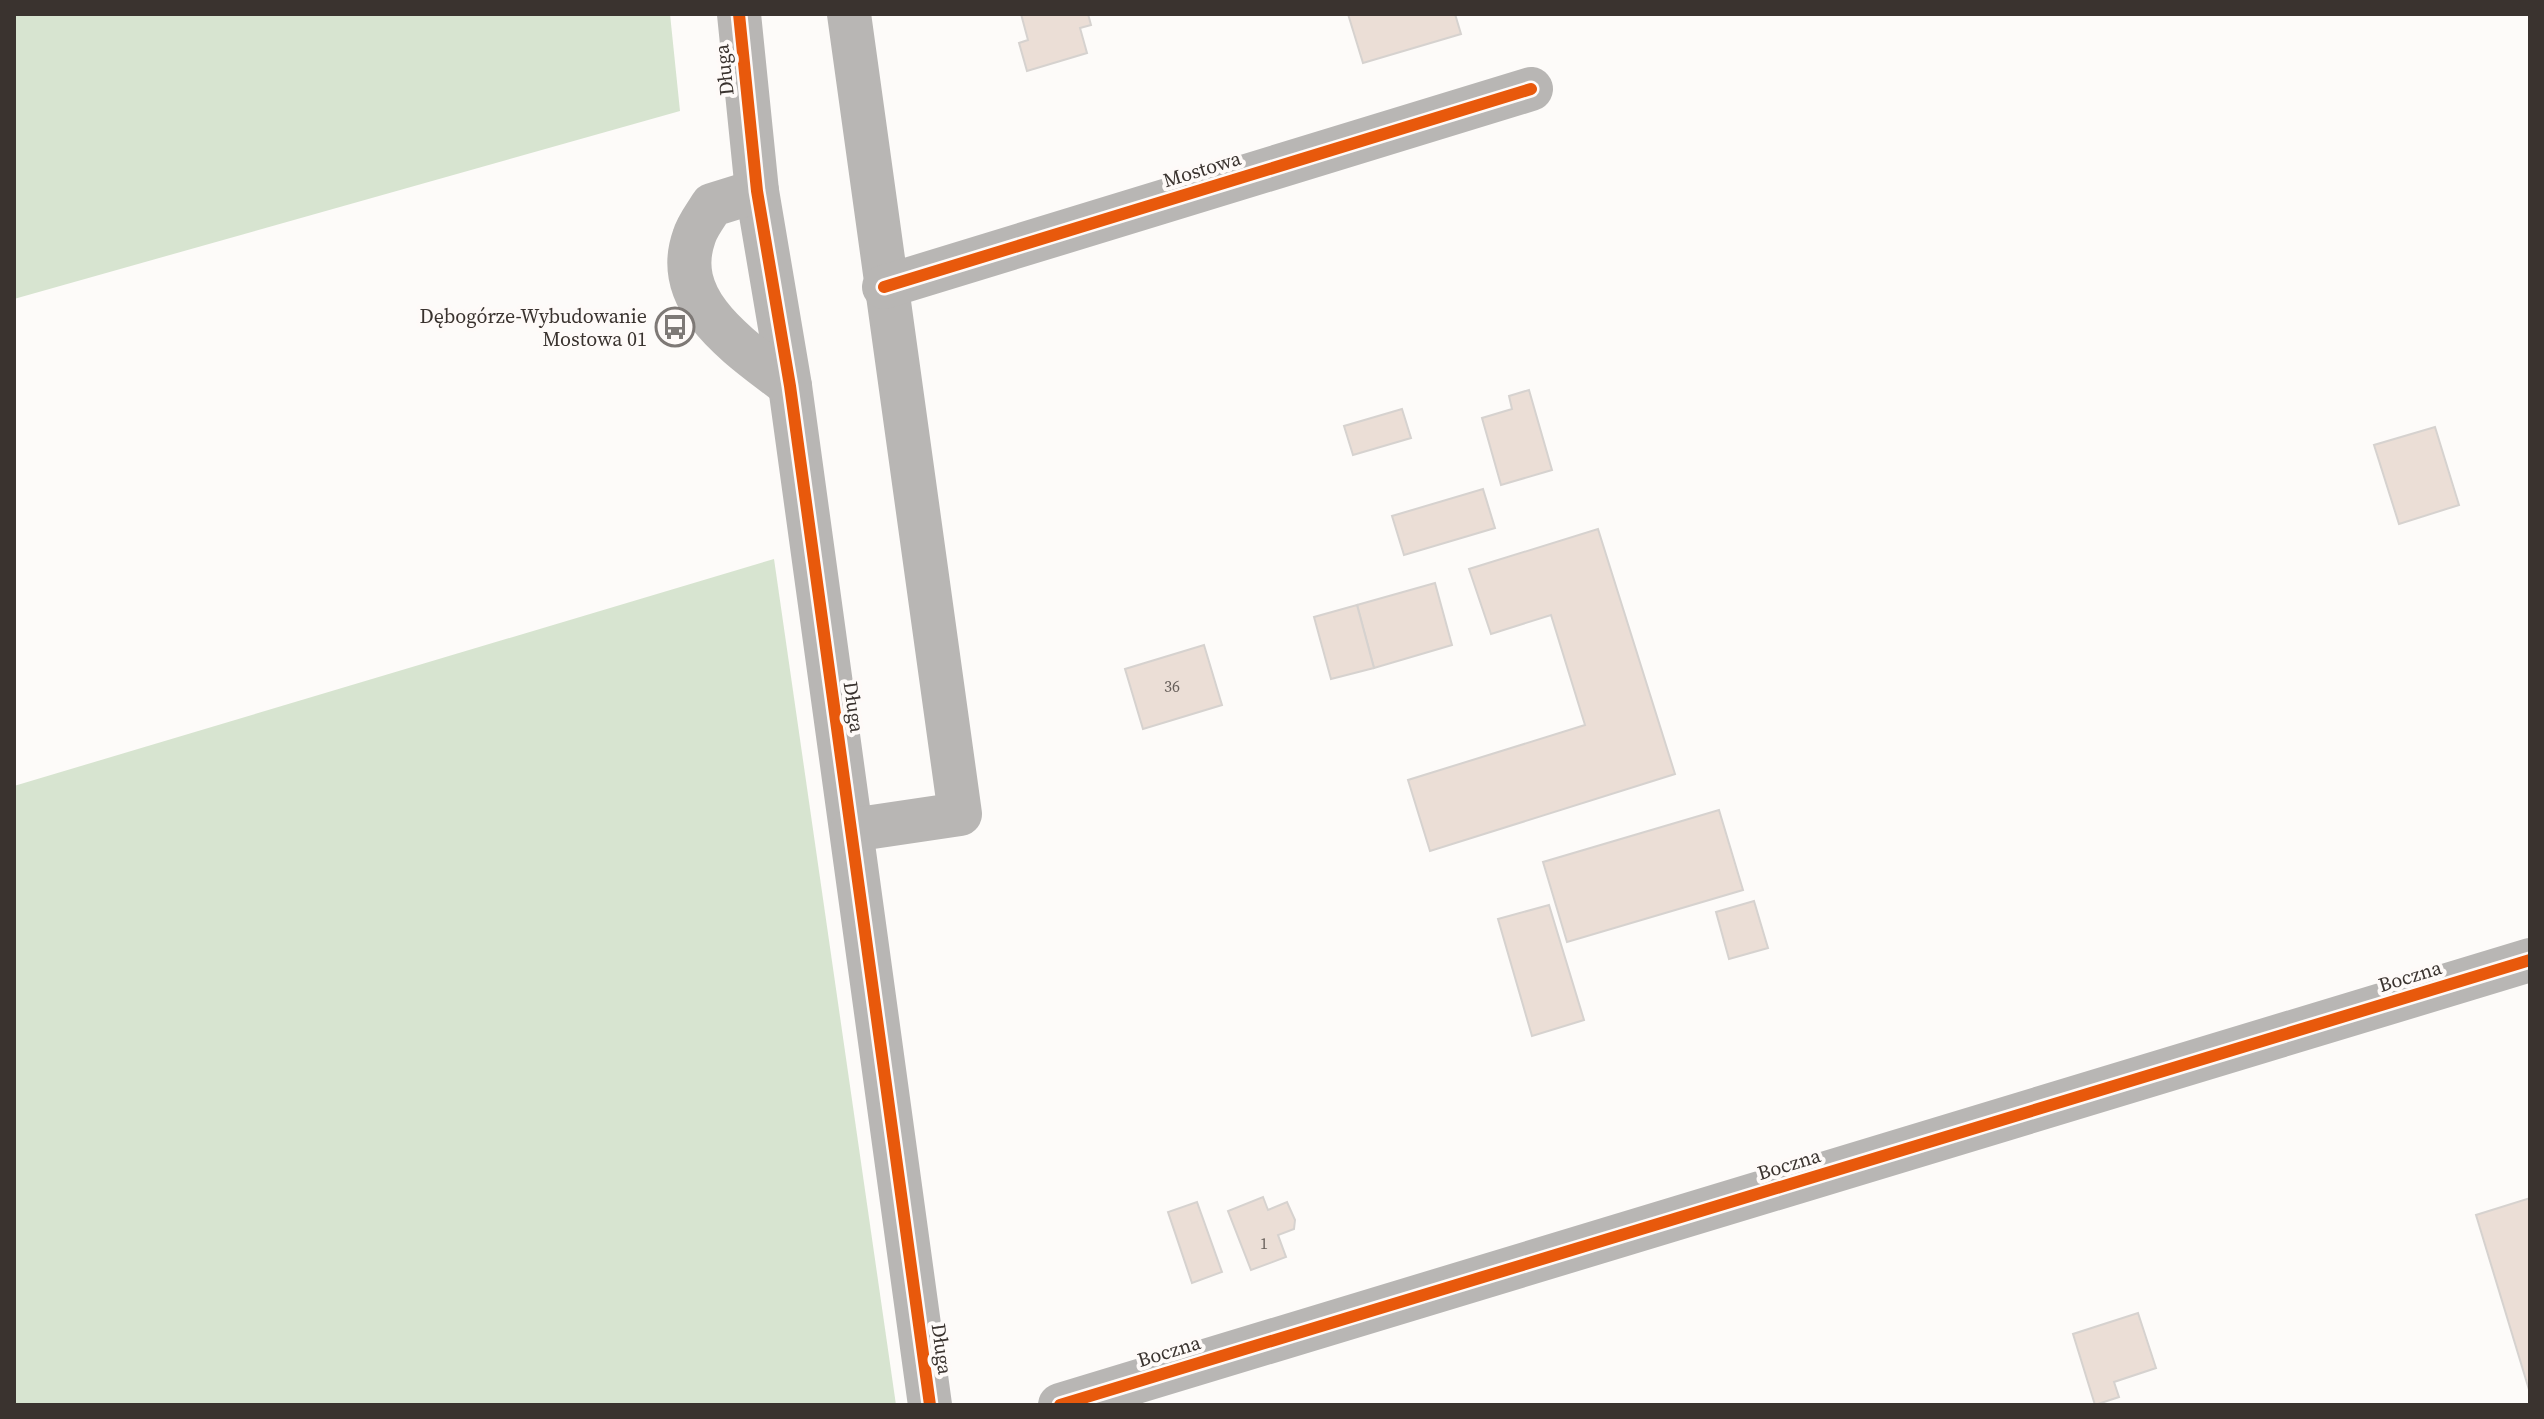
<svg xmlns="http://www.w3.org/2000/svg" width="2544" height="1419" viewBox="0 0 2544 1419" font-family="'Source Serif 4',serif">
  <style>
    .green { fill: #d7e4d0 }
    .building { fill: #ebded6; stroke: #d6d2cf; stroke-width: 2 }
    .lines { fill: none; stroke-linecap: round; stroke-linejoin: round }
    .minor { stroke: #b8b6b4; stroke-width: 44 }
    .cycleway-casing { stroke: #fefaf8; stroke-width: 17 }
    .cycleway { stroke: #e8590c; stroke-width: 12 }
    .labels { text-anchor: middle; stroke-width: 8; stroke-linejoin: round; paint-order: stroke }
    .number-label { font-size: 16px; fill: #665e59 }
    .street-label { font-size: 20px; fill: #3a332f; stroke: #fefaf8 }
    .poi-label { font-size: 20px; fill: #3a332f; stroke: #fefaf8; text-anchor: end }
  </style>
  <rect width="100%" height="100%" fill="#fdfbf9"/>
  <g class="green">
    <path d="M14 14H670L680 111 14 299Z"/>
    <path d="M774 559 896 1405H14V786Z"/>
  </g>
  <g class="building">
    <path d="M1021 14H1088L1091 25 1080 28 1087 53 1027 71 1019 43 1028 40Z"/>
    <path d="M1348 14H1455L1461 34 1363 63Z"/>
    <path d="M1529 390 1552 470 1501 485 1482 418 1512 409 1509 396Z"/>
    <path d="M1402 409 1411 438 1353 455 1344 426Z"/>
    <path d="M2435 427 2459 505 2399 524 2374 445Z"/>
    <path d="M1483 489 1495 528 1404 555 1392 516Z"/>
    <path d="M1598 529 1675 774 1430 851 1408 780 1585 725 1551 615 1491 634 1469 569Z"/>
    <path d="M1435 583 1452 645 1374 668 1357 605Z"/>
    <path d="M1357 605 1374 668 1331 679 1314 617Z"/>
    <path d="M1204 645 1222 705 1143 729 1125 669Z"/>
    <path d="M1719 810 1743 890 1567 942 1543 862Z"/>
    <path d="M1754 901 1768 948 1729 959 1716 912Z"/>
    <path d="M1549 905 1584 1020 1532 1036 1498 919Z"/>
    <path d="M1263 1197 1268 1210 1287 1202 1295 1220 1294 1229 1278 1235 1286 1257 1251 1270 1228 1211Z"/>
    <path d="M2530 1198V1393L2476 1215Z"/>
    <path d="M1197 1202 1222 1272 1192 1283 1168 1212Z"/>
    <path d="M2138 1313 2156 1368 2114 1382 2119 1397 2095 1405 2073 1334Z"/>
  </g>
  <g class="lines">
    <g class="minor">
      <path d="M739 14 757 191 790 386 930 1405"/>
      <path d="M849 14 960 814 852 830"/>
      <path d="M757 191 712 205C706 215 697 226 694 237 670 305 745 350 790 386"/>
      <path d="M884 287 1531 89"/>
      <path d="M1060 1405 2530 960"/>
    </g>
    <g class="cycleway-casing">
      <g id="cycleway">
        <path d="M739 14 757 191 790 386 930 1405"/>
        <path d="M884 287 1531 89"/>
        <path d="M1060 1405 2530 960"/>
      </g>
    </g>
    <use href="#cycleway" class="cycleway"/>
  </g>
  <defs>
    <g id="bus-ring" transform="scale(2)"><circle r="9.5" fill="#fefaf8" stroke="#7e7976" stroke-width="1.5"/><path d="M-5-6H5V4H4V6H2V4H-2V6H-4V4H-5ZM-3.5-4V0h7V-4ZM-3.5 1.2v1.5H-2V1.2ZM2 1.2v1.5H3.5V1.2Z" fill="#7e7976"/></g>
  </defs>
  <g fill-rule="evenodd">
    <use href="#bus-ring" x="675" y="327"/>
  </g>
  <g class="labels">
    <g class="number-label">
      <text x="1172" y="692">36</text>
      <text x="1264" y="1249">1</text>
    </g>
    <g class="street-label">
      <text transform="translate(724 70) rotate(-96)" y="7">Długa</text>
      <text transform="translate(1202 169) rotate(-17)" y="7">Mostowa</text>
      <text transform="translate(854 707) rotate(82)" y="7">Długa</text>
      <text transform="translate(2410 976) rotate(-17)" y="7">Boczna</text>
      <text transform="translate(1789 1164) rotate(-17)" y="7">Boczna</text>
      <text transform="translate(942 1349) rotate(82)" y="7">Długa</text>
      <text transform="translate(1169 1351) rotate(-17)" y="7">Boczna</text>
    </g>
    <g class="poi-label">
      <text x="647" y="323">Dębogórze-Wybudowanie<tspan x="647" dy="23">Mostowa 01</tspan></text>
    </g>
  </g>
  <rect width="2544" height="1419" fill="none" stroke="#3a332f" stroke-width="32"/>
</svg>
